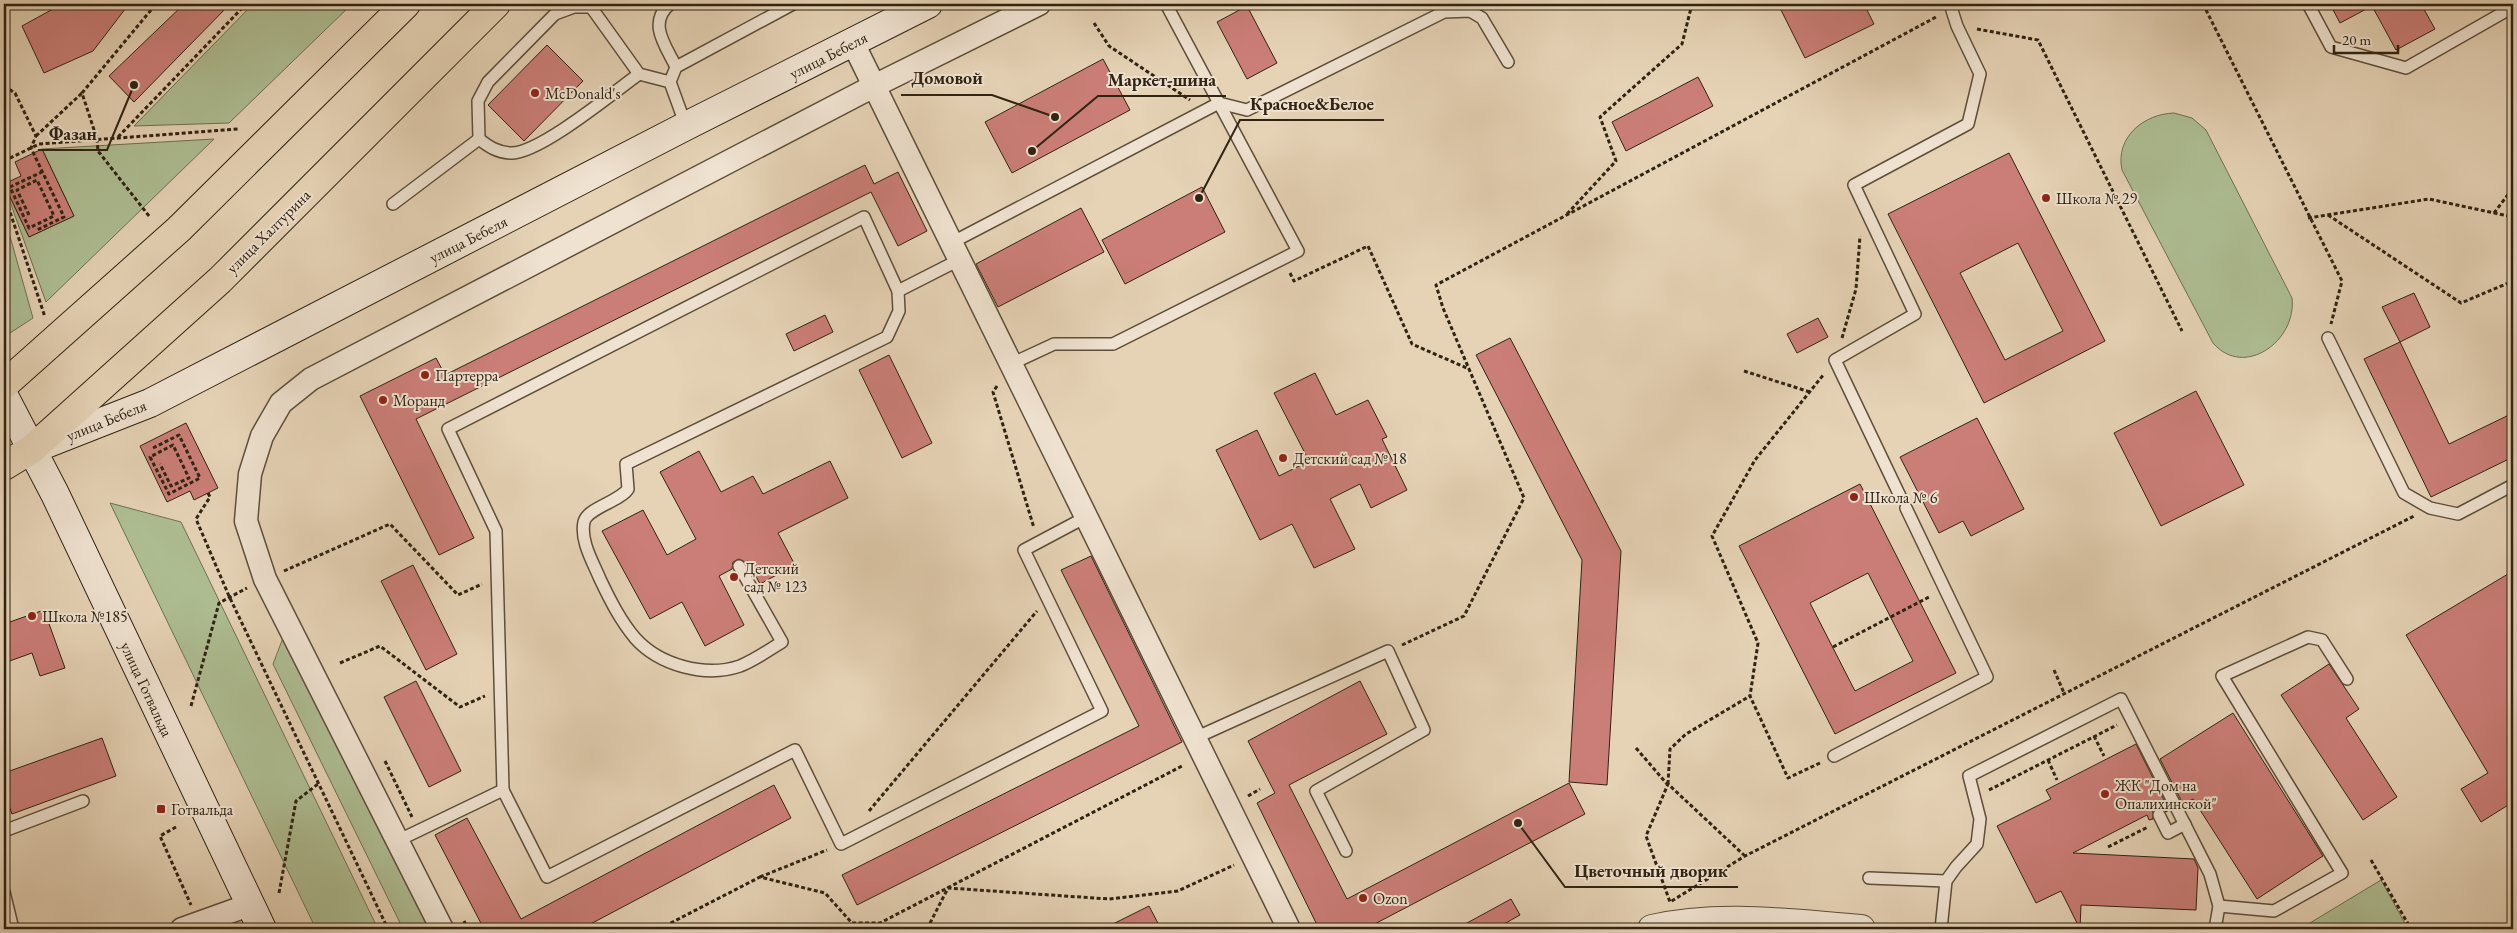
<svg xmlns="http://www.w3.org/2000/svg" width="2517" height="933" viewBox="0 0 2517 933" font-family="'EB Garamond',serif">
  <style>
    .green { fill: #aebe93; stroke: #6e7052 }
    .building { fill: #cb7e78; stroke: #2f2312; fill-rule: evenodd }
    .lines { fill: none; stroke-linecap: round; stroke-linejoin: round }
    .service-casing { stroke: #5d4f3b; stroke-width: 14 }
    .minor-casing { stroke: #5d4f3b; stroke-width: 25 }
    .tertiary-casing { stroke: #5d4f3b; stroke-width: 30 }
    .secondary-casing { stroke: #2f2312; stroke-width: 30 }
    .primary-casing { stroke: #2f2312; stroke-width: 30 }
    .path { stroke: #2f2312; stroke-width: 3; stroke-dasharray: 4 2.5; stroke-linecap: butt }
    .service { stroke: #efe2d0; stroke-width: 11 }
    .minor { stroke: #efe2d0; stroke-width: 22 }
    .tertiary { stroke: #efe2d0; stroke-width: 28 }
    .secondary { stroke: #efe2d0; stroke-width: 28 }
    .primary { stroke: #e6d3b6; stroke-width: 28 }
    .poi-dot { fill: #8f2418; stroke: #efe2d0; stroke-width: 2 }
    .labels { text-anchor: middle; stroke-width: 4; stroke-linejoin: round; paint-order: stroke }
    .street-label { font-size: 16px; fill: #2f2312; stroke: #efe2d0 }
    .poi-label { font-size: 16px; fill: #2f2312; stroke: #efe2d0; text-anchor: start }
    .leader { fill: none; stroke: #2f2312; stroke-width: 2 }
    .callout-dot { fill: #2f2312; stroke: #efe2d0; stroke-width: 2 }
    .callout-label { font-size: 18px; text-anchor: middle; font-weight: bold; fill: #2f2312; stroke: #efe2d0; stroke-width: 4; stroke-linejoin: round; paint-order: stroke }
  </style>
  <rect width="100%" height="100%" fill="#e6d3b6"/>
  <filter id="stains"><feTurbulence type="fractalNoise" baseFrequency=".004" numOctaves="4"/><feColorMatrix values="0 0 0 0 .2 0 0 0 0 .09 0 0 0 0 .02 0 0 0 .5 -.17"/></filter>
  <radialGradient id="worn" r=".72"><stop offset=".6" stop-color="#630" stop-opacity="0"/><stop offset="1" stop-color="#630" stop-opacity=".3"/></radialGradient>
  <g class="green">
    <path d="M253 4H352L229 123 134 126Z"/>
    <path d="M2174 113 2192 118 2206 130 2292 298C2297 341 2244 379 2213 343L2122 170C2115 137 2144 114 2174 113Z"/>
    <path d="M214 139 46 302 4 185 29 237 74 216 42 149Z"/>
    <path d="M4 215 33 318 4 337Z"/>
    <path d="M110 503 181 522 378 929H316Z"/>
    <path d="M286 630 434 929H403L273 664Z"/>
    <path d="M2381 880 2408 929H2305V926Z"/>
  </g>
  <g class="building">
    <path d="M62 4H129L93 51 44 73 22 26Z"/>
    <path d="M184 4H230L134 102 109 76Z"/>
    <path d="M1778 4H1864L1874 24 1805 58Z"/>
    <path d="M2330 4H2421L2435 29 2396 50 2372 6 2340 23Z"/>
    <path d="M1247 6 1277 63 1247 79 1217 22Z"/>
    <path d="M547 45 583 81 524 141 488 105Z"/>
    <path d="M1103 59 1130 110 1012 173 985 122Z"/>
    <path d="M1698 77 1713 106 1626 151 1612 122Z"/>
    <path d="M42 149 74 216 29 237 4 184 21 176 15 162Z"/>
    <path d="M2009 153 2105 341 1984 403 1888 214ZM2018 243 2063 331 2005 360 1960 273Z"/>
    <path d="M865 165 874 184 898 172 927 231 898 246 871 192 416 419 474 538 439 555 360 396 436 358 445 375Z"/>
    <path d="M1202 187 1225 232 1125 284 1102 240Z"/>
    <path d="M1081 208 1104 252 998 307 976 264Z"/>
    <path d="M2414 293 2430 327 2400 342 2382 307Z"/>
    <path d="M825 315 833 332 794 351 786 334Z"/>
    <path d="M1818 318 1828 337 1797 353 1787 334Z"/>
    <path d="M1510 338 1621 551 1607 785 1569 782 1582 560 1476 355Z"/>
    <path d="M2400 342 2449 444 2513 413V457L2431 497 2364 359Z"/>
    <path d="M889 355 932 443 902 458 859 370Z"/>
    <path d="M1315 373 1336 415 1368 400 1387 437 1382 439 1407 490 1371 508 1360 484 1330 499 1355 549 1314 568 1292 524 1260 540 1216 450 1257 430 1279 476 1309 461 1274 393Z"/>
    <path d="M2196 391 2244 485 2161 526 2114 433Z"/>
    <path d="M1977 418 2024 509 1971 536 1963 521 1939 533 1900 457Z"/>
    <path d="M186 423 218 488 194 500 190 491 167 502 140 446Z"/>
    <path d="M699 451 721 492 753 476 763 494 830 461 848 498 778 533 795 565 760 584 748 561 745 562 739 559 733 562 732 569 719 576 744 625 705 646 682 602 650 619 602 531 643 510 667 555 696 539 660 472Z"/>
    <path d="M1860 484 1956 673 1835 734 1739 546ZM1868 573 1913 661 1855 691 1810 603Z"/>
    <path d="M1091 556 1182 742 857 905 842 875 1139 726 1061 570Z"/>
    <path d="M413 565 457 654 426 670 381 581Z"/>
    <path d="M2513 571V802L2481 822 2461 789 2488 773 2406 635Z"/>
    <path d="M44 610 65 668 40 676 32 653 4 663V624Z"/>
    <path d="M2329 664 2359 709 2346 718 2397 797 2363 820 2281 695Z"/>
    <path d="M416 681 461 771 429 787 384 697Z"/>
    <path d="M1360 681 1387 734 1289 785 1347 899 1569 783 1585 814 1365 929H1319L1257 803 1275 793 1248 741Z"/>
    <path d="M2233 713 2323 856 2257 899 2193 799 2183 804 2160 759Z"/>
    <path d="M102 738 116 776 12 814 4 791V773Z"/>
    <path d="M2136 744 2169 810 2166 812 2163 809 2156 808 2153 811V819L2149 820 2147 815 2073 853 2194 859 2198 868 2196 910 2081 905 2080 929 2061 891 2036 903 1997 826 2051 799 2046 790Z"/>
    <path d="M774 785 791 818 581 929H484L435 835 467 818 521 919Z"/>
    <path d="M1511 899 1520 915 1495 929H1456Z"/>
    <path d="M1149 906 1161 929H1103Z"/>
  </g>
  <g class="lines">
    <g class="service-casing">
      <g id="service">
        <path d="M592 4 591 7 639 74 670 82"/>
        <path d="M670 4C647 23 666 46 676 67"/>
        <path d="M2308 4 2331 47 2406 68 2513 7"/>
        <path d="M686 126 670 82 676 67 793 4"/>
        <path d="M479 139 478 101 488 82 555 14 574 7H591"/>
        <path d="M479 139C489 147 497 152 510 153 538 155 614 92 639 74"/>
        <path d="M393 204 479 139"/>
        <path d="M951 243 1219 103 1247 110 1444 12 1470 11 1482 18 1508 62"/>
        <path d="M2328 338 2404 493 2430 508 2458 514 2513 485"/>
        <path d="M1011 364 1054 344H1113L1298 251 1166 4"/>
        <path d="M1900 496 1835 360 1915 314 1854 185 1968 124 1980 74 1957 26 1950 4"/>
        <path d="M739 566 782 642C769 650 755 660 740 666 705 678 659 665 635 638 620 620 610 600 600 579 593 562 580 541 584 522 587 508 619 502 628 489L626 464 887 337 899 311 898 291"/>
        <path d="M1195 738 1388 651 1424 730 1316 791 1346 851"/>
        <path d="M1834 756 1987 677 1906 508"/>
        <path d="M503 790 547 877 795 750 841 844 1102 711 1024 550 1086 517"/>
        <path d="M2159 815 2168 833 2185 824"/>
        <path d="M4 831 83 801"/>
        <path d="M397 841 503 790 496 531 448 429 864 217 898 291 959 260"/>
        <path d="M1869 878 1946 881"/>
        <path d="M4 892 13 929"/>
        <path d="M2219 906 2274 911 2342 873 2222 676 2308 637 2322 640 2347 679"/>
        <path d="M1941 929 1946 881 1956 867 1977 844 1980 819 1969 776 2121 699 2210 874 2219 906 2215 929"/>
      </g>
    </g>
    <g class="minor-casing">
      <g id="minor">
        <path d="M853 43 1289 929"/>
        <path d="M182 929 249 905"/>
        <path d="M442 929 265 579 246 521 250 474 262 436 281 403 311 379 874 86 1039 4"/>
      </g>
    </g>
    <g class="tertiary-casing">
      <path id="tertiary" d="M1652 929C1720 913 1793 924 1861 929"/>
    </g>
    <g class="secondary-casing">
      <g id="secondary">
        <path d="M4 396 55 494 262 929"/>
        <path d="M33 449 150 403 686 126 928 4"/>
      </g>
    </g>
    <g class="primary-casing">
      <g id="primary">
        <path d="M4 385 179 229 406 4"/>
        <path d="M4 466 32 449 220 280 496 4"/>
      </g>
    </g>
    <g class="path">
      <path d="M2203 4 2342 281 2331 324"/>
      <path d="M1094 23 1109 46 1190 100"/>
      <path d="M1977 29 2038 40 2182 331"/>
      <path d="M4 86 15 93 36 136 31 148 64 217 37 230"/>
      <path d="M36 136 82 93"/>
      <path d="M118 137 246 4"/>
      <path d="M4 161 39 144 238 129"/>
      <path d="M4 194 45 317"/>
      <path d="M2494 213 2513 188"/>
      <path d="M1567 214 1616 161 1600 117 1682 44 1692 4"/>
      <path d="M29 215 17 190 37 180 54 216 29 228 10 187 42 172"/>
      <path d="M2328 215 2461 303 2513 281"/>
      <path d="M149 216 98 151 97 139 82 93 156 4"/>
      <path d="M2308 218 2429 199 2513 217"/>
      <path d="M1290 273 1294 281 1368 246 1412 344 1469 369"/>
      <path d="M1842 338 1856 289 1860 236"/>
      <path d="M1744 371 1810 392"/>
      <path d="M997 386 993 392 1034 528"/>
      <path d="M153 448 179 435 200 478 169 494 150 457 173 445 189 478 171 486 160 464"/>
      <path d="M208 493 210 497 196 519 229 596 388 929"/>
      <path d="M284 571 390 524 458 595 482 584"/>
      <path d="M1402 645 1464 616 1524 498 1443 308 1436 285 1938 16"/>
      <path d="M1833 647 1931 596"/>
      <path d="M340 663 380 646 460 707 485 696"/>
      <path d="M2054 670 2064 693"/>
      <path d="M191 706 219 603 247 588"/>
      <path d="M2094 736 2104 756"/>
      <path d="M1636 748 1667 784"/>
      <path d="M2048 760 2057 780"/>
      <path d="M385 761 412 817"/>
      <path d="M1820 763 1788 778 1750 696 1758 643 1712 536 1755 460 1824 374"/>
      <path d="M1668 784 1670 749 1686 734 1750 696"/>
      <path d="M1989 790 2117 725"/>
      <path d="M1248 796 1260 789"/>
      <path d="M869 811 1037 611"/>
      <path d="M176 827 160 836 191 905"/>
      <path d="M2108 847 2148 827"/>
      <path d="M1745 856 1668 784 1646 836 1670 902 1745 856 2414 516"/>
      <path d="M2371 860 2411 929"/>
      <path d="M760 877 827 850"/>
      <path d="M279 893 296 801 318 784"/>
      <path d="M464 921 468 929"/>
      <path d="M659 929 760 877 825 893 852 923H880L1184 765"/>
      <path d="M927 929 948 888 1109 899 1178 891 1234 865"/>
    </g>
    <use href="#service" class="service"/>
    <use href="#minor" class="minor"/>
    <use href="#tertiary" class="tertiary"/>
    <use href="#secondary" class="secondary"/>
    <use href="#primary" class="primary"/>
  </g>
  <g class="poi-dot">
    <circle cx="535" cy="93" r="5"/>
    <circle cx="2046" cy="198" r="5"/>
    <circle cx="425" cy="375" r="5"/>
    <circle cx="383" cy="400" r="5"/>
    <circle cx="1283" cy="458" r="5"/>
    <circle cx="1854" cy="497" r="5"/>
    <circle cx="734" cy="577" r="5"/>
    <circle cx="32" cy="616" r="5"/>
    <circle cx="2105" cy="794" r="5"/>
    <rect x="156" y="804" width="10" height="10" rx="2.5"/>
    <circle cx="1363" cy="898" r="5"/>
  </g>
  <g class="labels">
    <g class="street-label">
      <text transform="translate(828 55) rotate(-27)" y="6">улица Бебеля</text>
      <text transform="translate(268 231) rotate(-45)" y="6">улица Халтурина</text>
      <text transform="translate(468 239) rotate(-27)" y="6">улица Бебеля</text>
      <text transform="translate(106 420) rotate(-22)" y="6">улица Бебеля</text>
      <text transform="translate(147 689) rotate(65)" y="6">улица Готвальда</text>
    </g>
    <g class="poi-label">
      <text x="545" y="99">McDonald's</text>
      <text x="2056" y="204">Школа № 29</text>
      <text x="435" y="381">Партерра</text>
      <text x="393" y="406">Моранд</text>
      <text x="1293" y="464">Детский сад № 18</text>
      <text x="1864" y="503">Школа № 6</text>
      <text x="744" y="574">Детский<tspan x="744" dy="18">сад № 123</tspan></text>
      <text x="42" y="622">Школа №185</text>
      <text x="2115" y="791">ЖК "Дом на<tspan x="2115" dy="18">Опалихинской"</tspan></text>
      <text x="171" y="815">Готвальда</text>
      <text x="1373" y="904">Ozon</text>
    </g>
  </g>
  <path class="leader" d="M1055 117L992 95H901M1032 151L1098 96H1226M1199 198L1240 120H1384M134 85L107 150H38M1518 823L1565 887H1738"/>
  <g class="callout-dot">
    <circle cx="1055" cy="117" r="5"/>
    <circle cx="1032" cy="151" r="5"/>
    <circle cx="1199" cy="198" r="5"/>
    <circle cx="134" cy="85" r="5"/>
    <circle cx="1518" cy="823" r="5"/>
  </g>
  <g class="callout-label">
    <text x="947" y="84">Домовой</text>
    <text x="1162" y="86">Маркет-шина</text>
    <text x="1312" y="110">Красное&amp;Белое</text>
    <text x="73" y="140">Фазан</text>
    <text x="1651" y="877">Цветочный дворик</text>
  </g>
  <rect width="2517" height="933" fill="none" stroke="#e6d3b6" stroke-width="20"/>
  <rect x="5" y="5" width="2507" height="923" fill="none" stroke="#2f2312" stroke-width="2.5"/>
  <rect x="10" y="10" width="2497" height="913" fill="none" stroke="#2f2312"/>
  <path d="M2334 45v8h64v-8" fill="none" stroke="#2f2312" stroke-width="2.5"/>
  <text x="2342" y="45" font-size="15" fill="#2f2312" stroke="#efe2d0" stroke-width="4" paint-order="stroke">20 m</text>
  <rect width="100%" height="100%" filter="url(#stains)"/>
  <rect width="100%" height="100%" fill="url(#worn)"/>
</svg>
